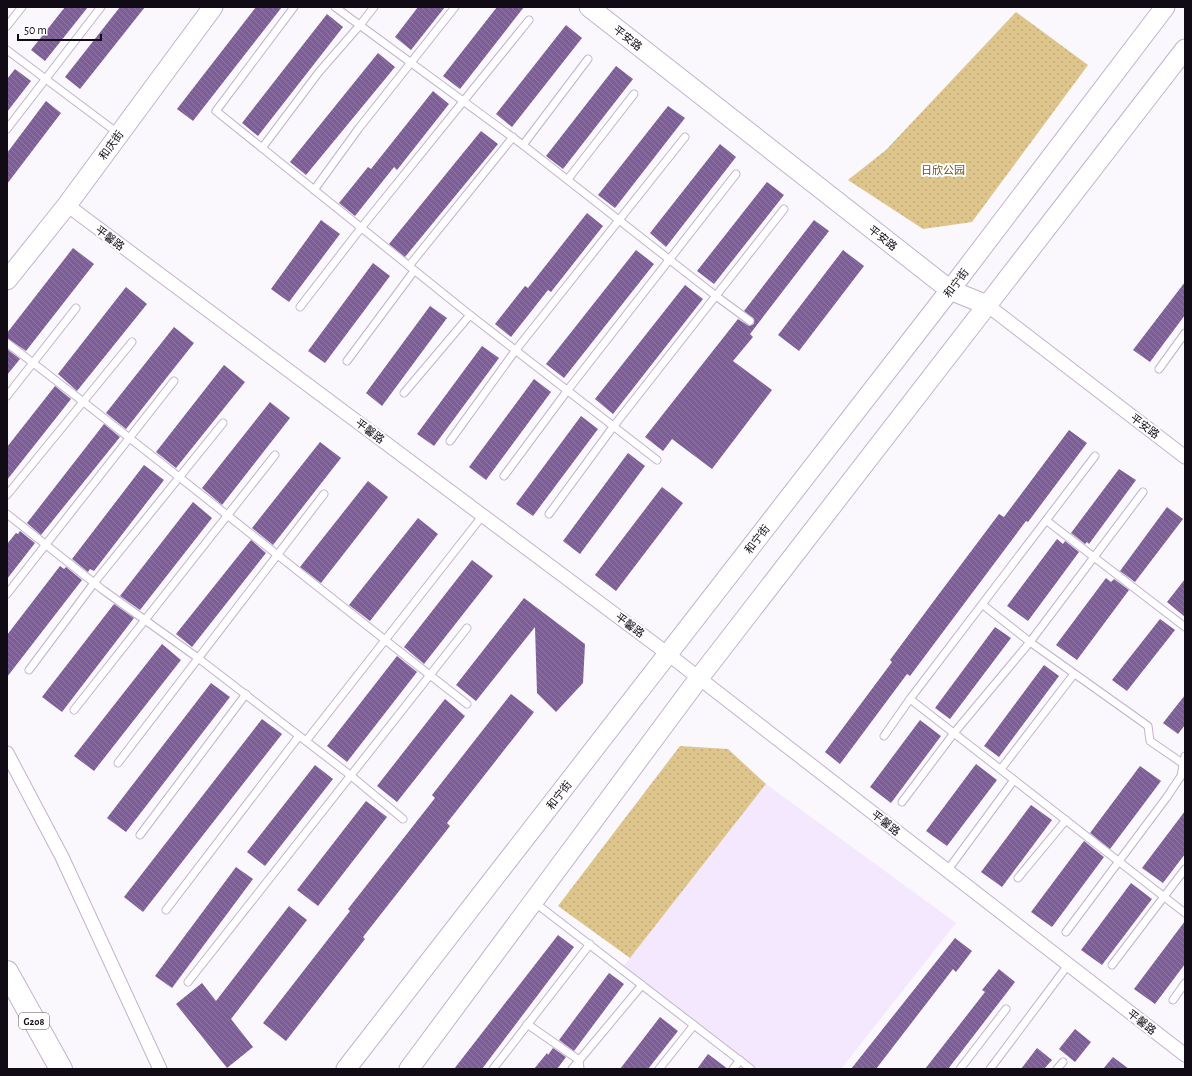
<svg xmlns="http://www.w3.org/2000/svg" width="1192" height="1076" viewBox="0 0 1192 1076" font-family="'Alegreya Sans','Noto Sans SC',sans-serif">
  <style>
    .built { fill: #f4e8fe }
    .grass { fill: url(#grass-dots) }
    .building { fill: url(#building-back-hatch) }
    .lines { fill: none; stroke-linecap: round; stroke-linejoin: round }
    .lane-casing { stroke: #c1b2ce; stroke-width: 9 }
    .street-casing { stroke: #c1b2ce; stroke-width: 15 }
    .secondary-casing { stroke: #c1b2ce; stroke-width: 21 }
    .highway-casing { stroke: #c1b2ce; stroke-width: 24 }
    .lane { stroke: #fff; stroke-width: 7 }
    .street { stroke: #fff; stroke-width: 13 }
    .secondary { stroke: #fff; stroke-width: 19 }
    .highway { stroke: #fff; stroke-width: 22 }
    .labels { text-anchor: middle; stroke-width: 4; stroke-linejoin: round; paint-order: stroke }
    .shield { fill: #fff; stroke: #58545a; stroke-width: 1 }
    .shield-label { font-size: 10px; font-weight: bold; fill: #100b14 }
    .street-label { font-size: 11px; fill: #100b14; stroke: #fff }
    .park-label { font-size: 11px; fill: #67531c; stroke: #fff }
  </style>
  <defs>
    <pattern id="grass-dots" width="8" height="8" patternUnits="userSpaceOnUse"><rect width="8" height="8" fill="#ddc58b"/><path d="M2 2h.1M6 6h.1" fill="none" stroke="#bda877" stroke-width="1.8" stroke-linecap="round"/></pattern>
    <pattern id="building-back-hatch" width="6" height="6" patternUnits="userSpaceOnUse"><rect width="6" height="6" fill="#7e5e99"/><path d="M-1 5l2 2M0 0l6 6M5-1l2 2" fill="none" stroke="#8f78a2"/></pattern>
  </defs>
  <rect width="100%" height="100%" fill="#faf7fd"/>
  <path class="built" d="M766 784 956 923 841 1069H745L620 971Z"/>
  <g class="grass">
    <path d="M1016 12 1088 65 972 222 923 229 848 180 886 150Z"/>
    <path d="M680 746 728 749 766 784 630 958 558 906Z"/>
  </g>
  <g class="building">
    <path d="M65 7H88L45 61 31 50Z"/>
    <path d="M120 7H145L80 89 65 77Z"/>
    <path d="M256 7H282L193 121 177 109Z"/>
    <path d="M418 7H445L411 50 395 37Z"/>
    <path d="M497 7H524L460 89 443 76Z"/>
    <path d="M327 14 343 27 258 136 242 123Z"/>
    <path d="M566 25 582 38 512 127 496 114Z"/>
    <path d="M378 53 395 67 306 175 290 162Z"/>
    <path d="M616 66 633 79 563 169 546 156Z"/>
    <path d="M15 69 31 81 7 112V79Z"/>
    <path d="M433 91 449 104 397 170 394 167 355 216 339 203 368 167 371 169Z"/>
    <path d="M46 101 61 113 7 184V153Z"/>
    <path d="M668 106 685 118 615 208 598 195Z"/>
    <path d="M481 131 498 144 405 257 389 244Z"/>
    <path d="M720 144 736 157 666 247 650 233Z"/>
    <path d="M767 182 784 195 714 284 697 271Z"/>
    <path d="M587 213 603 226 551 292 548 290 511 337 495 324 525 286 528 288Z"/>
    <path d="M321 220 340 234 289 302 271 289Z"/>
    <path d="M814 220 829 231 750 334 753 337 733 361 772 390 712 469 672 439 663 451 645 437 738 319 749 326 754 324V319L744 311Z"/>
    <path d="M73 248 94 264 26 351 7 338V333Z"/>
    <path d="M636 250 654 264 564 378 546 364Z"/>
    <path d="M843 250 864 266 799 351 778 335Z"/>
    <path d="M373 263 390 276 325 363 308 351Z"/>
    <path d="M1185 282V315L1150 362 1133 350Z"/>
    <path d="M685 285 703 299 613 414 595 399Z"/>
    <path d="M126 287 147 304 77 391 58 374Z"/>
    <path d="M430 306 447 318 382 406 366 393Z"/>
    <path d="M174 327 194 343 126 429 106 413Z"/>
    <path d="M482 346 499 358 434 446 417 434Z"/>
    <path d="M7 349 20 359 7 375Z"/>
    <path d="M224 365 245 382 176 468 156 452Z"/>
    <path d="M534 379 551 392 486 480 469 467Z"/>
    <path d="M55 386 71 399 7 480V447Z"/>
    <path d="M270 402 290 418 222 505 202 488Z"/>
    <path d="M581 416 598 429 533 516 516 504Z"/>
    <path d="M104 424 120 437 41 535 27 523Z"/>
    <path d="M1069 430 1087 443 1028 522 1026 521 910 676 907 674 840 764 825 752 892 662 890 660 939 594 999 514 1004 517Z"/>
    <path d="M320 442 341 458 273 545 252 528Z"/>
    <path d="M628 453 645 466 580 554 563 541Z"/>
    <path d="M144 465 164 480 94 571 90 569 88 572 72 559Z"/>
    <path d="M1119 469 1136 480 1089 544 1087 542 1085 544 1071 533Z"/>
    <path d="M368 481 388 497 321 583 300 567Z"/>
    <path d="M662 487 683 503 616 591 595 575Z"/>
    <path d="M193 502 212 518 140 610 120 596Z"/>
    <path d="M1167 507 1183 519 1135 582 1120 571Z"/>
    <path d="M418 518 438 534 370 621 349 605Z"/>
    <path d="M20 531 35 543 7 579V544L16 533 18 534Z"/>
    <path d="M1057 539 1063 544 1065 541 1079 552 1028 621 1007 606Z"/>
    <path d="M251 540 266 553 192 647 176 634Z"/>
    <path d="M472 560 493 576 424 664 404 647Z"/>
    <path d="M60 566 64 569 66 567 82 580 7 677V635Z"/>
    <path d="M1106 578 1111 582 1114 579 1129 590 1077 660 1056 645Z"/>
    <path d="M1185 579V617L1167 602Z"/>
    <path d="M524 598 585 644 583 683 556 712 537 693 535 627 476 701 456 685Z"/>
    <path d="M114 604 134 618 62 712 42 697Z"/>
    <path d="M1160 619 1175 630 1127 691 1112 680Z"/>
    <path d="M995 627 1011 638 950 719 935 708Z"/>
    <path d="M162 644 181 660 94 771 74 756Z"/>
    <path d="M397 656 417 672 347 762 327 746Z"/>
    <path d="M1044 665 1059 676 999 757 984 746Z"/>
    <path d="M211 683 230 697 126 832 107 818Z"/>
    <path d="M511 694 534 712 447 823 450 826 363 937 365 939 286 1041 263 1023 350 911 348 909 435 798 432 795Z"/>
    <path d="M1185 695V725L1178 734 1163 723Z"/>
    <path d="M445 699 465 716 397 802 377 786Z"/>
    <path d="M262 719 282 734 143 912 124 897Z"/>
    <path d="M920 720 941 736 891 803 870 787Z"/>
    <path d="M976 764 997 780 947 846 926 831Z"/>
    <path d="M315 765 333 779 265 866 247 852Z"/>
    <path d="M1140 766 1161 781 1110 849 1090 833Z"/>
    <path d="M366 801 387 817 318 906 297 890Z"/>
    <path d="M1031 805 1052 820 1002 887 981 872Z"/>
    <path d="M1185 811V854L1163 883 1142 868Z"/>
    <path d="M1084 841 1104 857 1052 927 1031 912Z"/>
    <path d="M236 867 253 879 172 988 155 976Z"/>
    <path d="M1131 883 1152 899 1102 965 1081 950Z"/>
    <path d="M289 906 307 920 231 1019 253 1047 227 1068 176 1004 202 983 216 1001Z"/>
    <path d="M1185 921V964L1155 1004 1134 989Z"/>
    <path d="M558 935 574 947 482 1069H454Z"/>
    <path d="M955 938 972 951 956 972 953 969 876 1069H851Z"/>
    <path d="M999 969 1015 982 948 1069H925L985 992 982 990Z"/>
    <path d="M609 973 624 984 574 1051 559 1040Z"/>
    <path d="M660 1017 678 1031 648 1069H620Z"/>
    <path d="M1075 1029 1091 1042 1075 1062 1059 1049Z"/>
    <path d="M553 1048 566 1057 557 1069H534L547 1053 548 1055Z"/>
    <path d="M1037 1048 1052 1060 1044 1069H1021Z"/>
    <path d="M708 1054 728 1069H697Z"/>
    <path d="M1113 1057 1129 1069H1103Z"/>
  </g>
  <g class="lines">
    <g class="lane-casing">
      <g id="lane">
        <path d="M294 7 216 111 470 315 657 460"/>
        <path d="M335 7 523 145 716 296 750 321"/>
        <path d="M7 26 22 7"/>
        <path d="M7 50 119 134"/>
        <path d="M7 129 101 7"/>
        <path d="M523 145 588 59"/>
        <path d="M262 148 319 72 360 25 374 7"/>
        <path d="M568 179 634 94"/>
        <path d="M314 190 359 128 455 7"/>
        <path d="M409 266 513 137"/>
        <path d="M300 307 361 228 529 20"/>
        <path d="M7 343C162 461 313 585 467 704"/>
        <path d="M347 361 414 271"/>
        <path d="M1159 369 1185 333"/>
        <path d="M404 393 470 315"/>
        <path d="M7 396 76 308"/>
        <path d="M450 441 515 351 685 137"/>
        <path d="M504 476 567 391 736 174"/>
        <path d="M7 495 132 342"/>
        <path d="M7 514 103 590 198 658 350 775 403 819"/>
        <path d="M549 514 613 427 784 209"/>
        <path d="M1047 521 1185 627"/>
        <path d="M7 594 174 381"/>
        <path d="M983 605 1030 642 1148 726 1150 741 1185 765"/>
        <path d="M29 670 94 583 223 423"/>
        <path d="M910 699 1185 913"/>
        <path d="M74 710 275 455"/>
        <path d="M884 736 910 699 1095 456"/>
        <path d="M306 741 483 515"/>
        <path d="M118 763 324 494"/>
        <path d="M1001 769 1074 674"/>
        <path d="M902 802 954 733 1030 642 1143 492"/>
        <path d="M140 835 246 694"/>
        <path d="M947 871 1014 780"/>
        <path d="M1018 878 1066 820"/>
        <path d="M534 902 751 1069"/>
        <path d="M166 910 299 736"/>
        <path d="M1066 932 1167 797 1181 776 1185 756"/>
        <path d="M1112 965 1185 869"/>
        <path d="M188 982 467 628"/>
        <path d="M1173 1000 1185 983"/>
        <path d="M527 1024 579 1060 580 1069"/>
        <path d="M493 1069 590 944"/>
        <path d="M572 1069 642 985"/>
        <path d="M659 1069 694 1025"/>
        <path d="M733 1069 740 1060"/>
        <path d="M960 1069 1006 1009"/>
        <path d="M990 1069 1068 965"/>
        <path d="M1057 1069 1063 1062"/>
      </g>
    </g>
    <g class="street-casing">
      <g id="street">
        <path d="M67 205 668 654 1185 1055"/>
        <path d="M987 305 1185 457"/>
        <path d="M7 753 62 857 160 1069"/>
      </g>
    </g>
    <g class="secondary-casing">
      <g id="secondary">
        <path d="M589 7 950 290 987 305"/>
        <path d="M7 280 67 205 213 7"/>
        <path d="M346 1069 950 290 1165 7"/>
        <path d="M409 1069 699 678 1185 49"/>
      </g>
    </g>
    <g class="highway-casing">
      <path id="highway" d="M7 972 61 1069"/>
    </g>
    <use href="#lane" class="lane"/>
    <use href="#street" class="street"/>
    <use href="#secondary" class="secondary"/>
    <use href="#highway" class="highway"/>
  </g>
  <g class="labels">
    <rect class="shield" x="19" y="1013" width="30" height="16" rx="3"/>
    <g class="shield-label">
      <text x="34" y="1025">G208</text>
    </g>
    <g class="street-label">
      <text transform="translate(628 38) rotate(38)" y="4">平安路</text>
      <text transform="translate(111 145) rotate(-54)" y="4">和庆街</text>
      <text transform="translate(110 238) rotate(37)" y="4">平馨路</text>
      <text transform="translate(883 238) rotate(38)" y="4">平安路</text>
      <text transform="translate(956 283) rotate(-53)" y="4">和宁街</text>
      <text transform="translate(1145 426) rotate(37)" y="4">平安路</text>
      <text transform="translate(370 431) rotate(37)" y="4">平馨路</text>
      <text transform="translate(757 539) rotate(-52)" y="4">和宁街</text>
      <text transform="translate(630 625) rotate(37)" y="4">平馨路</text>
      <text transform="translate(559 795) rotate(-52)" y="4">和宁街</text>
      <text transform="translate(886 823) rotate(38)" y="4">平馨路</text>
      <text transform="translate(1142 1022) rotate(38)" y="4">平馨路</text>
    </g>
    <g class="park-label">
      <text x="943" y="174">日欣公园</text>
    </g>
  </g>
  <rect width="1192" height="1076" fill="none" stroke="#100b14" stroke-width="16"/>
  <path d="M18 34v6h83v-6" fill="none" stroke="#100b14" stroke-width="2"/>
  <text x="24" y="34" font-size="12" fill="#100b14" stroke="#ffffff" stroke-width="3" paint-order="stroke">50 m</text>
</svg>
